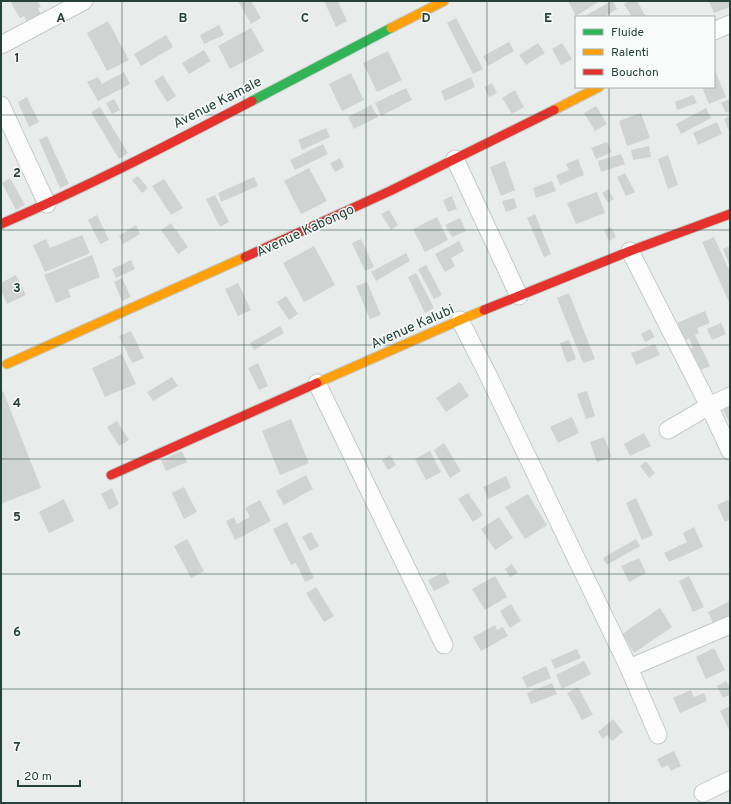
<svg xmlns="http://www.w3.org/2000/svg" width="731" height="804" viewBox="0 0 731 804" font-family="Overpass,sans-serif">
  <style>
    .building { fill: #cfd4d2 }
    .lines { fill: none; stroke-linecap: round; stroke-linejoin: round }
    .street-casing { stroke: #c5cac8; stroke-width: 19 }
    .fast-casing { stroke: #c3cbc8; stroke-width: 11 }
    .slow-casing { stroke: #c3cbc8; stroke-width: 11 }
    .jam-casing { stroke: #c3cbc8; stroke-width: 11 }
    .street { stroke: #fcfcfc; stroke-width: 17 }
    .fast { stroke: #30b455; stroke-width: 9 }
    .slow { stroke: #ff9f0a; stroke-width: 9 }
    .jam { stroke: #e5322d; stroke-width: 9 }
    .grid { fill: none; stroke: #24423a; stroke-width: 1; stroke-opacity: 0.55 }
    .labels { text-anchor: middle; stroke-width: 3; stroke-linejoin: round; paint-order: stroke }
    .street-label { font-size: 14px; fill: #24423a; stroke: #f7fbf9 }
    .grid-label { font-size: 13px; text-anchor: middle; font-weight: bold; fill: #24423a; stroke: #f7fbf9; stroke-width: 3; stroke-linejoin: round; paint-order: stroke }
  </style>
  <rect width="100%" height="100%" fill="#e8edeb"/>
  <g class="building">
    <path d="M10 1H38L41 7 38 8 41 14 27 22 24 16 20 18Z"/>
    <path d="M238 1H251L261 18 251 24Z"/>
    <path d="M324 1H338L347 21 336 27Z"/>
    <path d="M568 1H600L576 16Z"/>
    <path d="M611 1H613L617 9 604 17H588L587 15Z"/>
    <path d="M629 1H637L646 17H632L624 4Z"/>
    <path d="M709 1H729L730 7 714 13Z"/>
    <path d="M456 18 483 69 473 74 447 23Z"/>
    <path d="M108 21 129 60 107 71 87 33Z"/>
    <path d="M219 25 224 35 204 44 200 35Z"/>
    <path d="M251 28 264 51 230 69 218 46Z"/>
    <path d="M166 35 173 47 141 66 134 54Z"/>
    <path d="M509 42 514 51 488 66 483 56Z"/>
    <path d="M538 43 545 53 526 65 519 55Z"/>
    <path d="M562 43 572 59 561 65 552 49Z"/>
    <path d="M204 50 211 61 189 74 182 63Z"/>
    <path d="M388 51 402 80 377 92 363 63Z"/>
    <path d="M714 68 726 97 709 104 702 87H714Z"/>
    <path d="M124 72 130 84 98 101 87 82 98 77 102 84Z"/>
    <path d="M351 73 364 100 342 111 329 84Z"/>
    <path d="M163 75 176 96 167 102 154 81Z"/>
    <path d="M471 77 475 87 445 101 441 91Z"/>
    <path d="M492 83 497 93 489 97 484 87Z"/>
    <path d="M406 88 412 100 381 116 375 103Z"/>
    <path d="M515 90 524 107 512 114 502 98Z"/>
    <path d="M693 95 697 103 677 110 675 102Z"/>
    <path d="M27 97 39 122 29 127 18 102Z"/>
    <path d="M114 99 120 110 112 114 106 103Z"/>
    <path d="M730 99V111L726 113 721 103Z"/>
    <path d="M371 105 378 117 354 129 348 117Z"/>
    <path d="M596 106 607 124 595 131 584 113Z"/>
    <path d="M100 107 128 153 119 159 91 112Z"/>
    <path d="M706 108 711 118 681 134 676 124Z"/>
    <path d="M641 113 650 138 627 146 619 121Z"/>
    <path d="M730 116V133L724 119Z"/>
    <path d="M717 122 722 134 698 145 693 133Z"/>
    <path d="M326 128 330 137 302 150 298 140Z"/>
    <path d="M47 136 69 184 60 188 39 140Z"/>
    <path d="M607 142 612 152 596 159 591 148Z"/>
    <path d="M323 144 328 154 295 170 290 160Z"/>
    <path d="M649 146 651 157 633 160 631 150Z"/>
    <path d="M621 154 625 164 601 172 598 161Z"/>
    <path d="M668 155 678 185 668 189 658 159Z"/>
    <path d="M340 158 344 167 335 172 330 163Z"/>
    <path d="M578 159 584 175 560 185 556 175 569 170 566 164Z"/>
    <path d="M505 161 515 190 501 196 490 167Z"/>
    <path d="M309 168 327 201 301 214 284 181Z"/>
    <path d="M625 173 635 192 626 196 617 177Z"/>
    <path d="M138 176 148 188 142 193 132 180Z"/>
    <path d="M254 177 258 186 221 202 218 193Z"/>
    <path d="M10 178 25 205 16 210 2 183Z"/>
    <path d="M164 179 183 208 171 215 152 186Z"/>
    <path d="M552 181 556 191 536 198 533 188Z"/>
    <path d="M608 189 614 199 608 203 602 193Z"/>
    <path d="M597 192 605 213 576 224 567 203Z"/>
    <path d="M215 195 229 222 220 227 206 199Z"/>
    <path d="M452 196 457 209 448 212 443 200Z"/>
    <path d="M514 198 517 208 506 212 502 201Z"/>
    <path d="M389 210 398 225 391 230 381 214Z"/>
    <path d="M535 214 551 254 544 257 527 218Z"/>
    <path d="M97 215 109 240 100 244 88 220Z"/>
    <path d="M437 217 448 240 425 252 413 229Z"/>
    <path d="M460 218 466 231 452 237 445 225Z"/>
    <path d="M171 223 188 247 178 254 161 230Z"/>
    <path d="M136 225 140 234 123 244 119 236Z"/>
    <path d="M611 227 616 237 609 241 604 230Z"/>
    <path d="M82 235 90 253 45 272 33 245 46 239 50 248Z"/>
    <path d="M714 237 730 272V302H729L702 242Z"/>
    <path d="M361 239 374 267 365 271 352 243Z"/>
    <path d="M459 241 464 251 451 258 455 266 445 272 435 254Z"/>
    <path d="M314 246 335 285 304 302 283 263Z"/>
    <path d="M730 246V266L723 249Z"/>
    <path d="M406 253 410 261 376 281 371 272Z"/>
    <path d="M92 255 100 277 68 290 71 297 56 303 44 275Z"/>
    <path d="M131 260 135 269 116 278 112 269Z"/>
    <path d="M426 265 442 295 434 299 418 269Z"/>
    <path d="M416 273 434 308 425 313 408 277Z"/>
    <path d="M16 275 26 295 7 304 1 291V283Z"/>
    <path d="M122 278 131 297 122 301 114 282Z"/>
    <path d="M367 282 381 315 370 319 356 286Z"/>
    <path d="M238 283 251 310 238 316 225 289Z"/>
    <path d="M569 293 595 359 583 363 557 298Z"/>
    <path d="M286 296 298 314 289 320 277 302Z"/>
    <path d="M705 311 710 323 697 328 699 333 695 335 710 366 699 371 690 349 693 347 689 338 686 340 683 335 677 338 672 325Z"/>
    <path d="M721 323 726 334 712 340 707 329Z"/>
    <path d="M280 326 284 333 254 350 250 343Z"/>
    <path d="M650 329 655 337 645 342 641 334Z"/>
    <path d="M131 331 144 358 132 363 119 336Z"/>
    <path d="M569 340 576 359 567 363 560 343Z"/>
    <path d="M655 344 660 355 636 365 631 353Z"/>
    <path d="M122 354 136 384 105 397 92 368Z"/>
    <path d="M258 363 268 386 259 390 248 368Z"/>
    <path d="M172 377 178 386 153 401 147 392Z"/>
    <path d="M460 382 469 396 446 412 436 398Z"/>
    <path d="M3 391 41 488 1 504V392Z"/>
    <path d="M587 391 595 416 586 419 577 394Z"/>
    <path d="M730 406V424L723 410Z"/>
    <path d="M572 417 579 433 558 443 550 427Z"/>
    <path d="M291 419 309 463 280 475 262 431Z"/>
    <path d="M117 421 129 440 119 446 107 427Z"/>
    <path d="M644 433 651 446 630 456 624 444Z"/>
    <path d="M604 437 612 457 597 462 590 442Z"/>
    <path d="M444 443 461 471 450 478 434 450Z"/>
    <path d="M182 451 187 462 166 471 161 460Z"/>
    <path d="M430 451 441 472 426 480 415 459Z"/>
    <path d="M390 455 396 465 388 470 382 460Z"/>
    <path d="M646 461 655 473 649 478 640 466Z"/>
    <path d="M306 475 313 489 284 505 276 491Z"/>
    <path d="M506 476 511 488 488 499 483 487Z"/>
    <path d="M184 487 197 512 184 519 172 493Z"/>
    <path d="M112 488 119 504 109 510 101 494Z"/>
    <path d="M468 493 483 515 473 522 458 499Z"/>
    <path d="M528 494 547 525 525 539 505 507Z"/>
    <path d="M636 498 653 535 642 540 626 503Z"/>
    <path d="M64 499 74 521 49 533 39 512Z"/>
    <path d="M260 500 271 521 235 540 226 521 234 517 237 524 250 517 245 508Z"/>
    <path d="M728 500 730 505V520L725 522 717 505Z"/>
    <path d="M499 517 513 538 495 550 481 529Z"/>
    <path d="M287 522 314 578 305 582 296 563 291 565 273 529Z"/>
    <path d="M694 527 703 547 669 562 664 553 687 542 683 533Z"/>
    <path d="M311 532 319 546 310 551 302 537Z"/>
    <path d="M187 539 204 571 191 578 174 546Z"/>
    <path d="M636 539 640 546 607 565 603 558Z"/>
    <path d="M639 558 646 573 629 582 621 566Z"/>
    <path d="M512 564 518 573 510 577 505 569Z"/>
    <path d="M445 572 450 583 434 591 428 580Z"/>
    <path d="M495 576 507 597 485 610 472 589Z"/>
    <path d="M689 576 704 607 693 612 679 581Z"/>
    <path d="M316 587 334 616 324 622 306 593Z"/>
    <path d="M730 601V615L713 623 708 612Z"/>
    <path d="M511 604 521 621 510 628 500 611Z"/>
    <path d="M660 608 672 627 634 653 622 634Z"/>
    <path d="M495 625 497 630 503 627 508 636 481 651 473 637Z"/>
    <path d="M714 648 725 670 706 679 696 657Z"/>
    <path d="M577 649 581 658 555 669 551 660Z"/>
    <path d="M584 661 591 674 562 689 556 675Z"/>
    <path d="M546 666 551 678 527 688 522 677Z"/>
    <path d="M726 681 730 688V695L723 698 717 686Z"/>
    <path d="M552 683 557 694 531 704 527 693Z"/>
    <path d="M578 687 593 715 582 720 567 693Z"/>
    <path d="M691 690 694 697 704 693 707 701 680 713 673 698Z"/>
    <path d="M730 706V732L720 711Z"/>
    <path d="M613 719 623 732 612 741 607 735 603 739 598 732Z"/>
    <path d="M674 751 681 766 671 771 668 765 662 768 657 759Z"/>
  </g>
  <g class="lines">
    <g class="street-casing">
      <g id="street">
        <path d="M714 31 730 24"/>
        <path d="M1 45 84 1"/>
        <path d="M1 105 47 204"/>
        <path d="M455 159 519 296"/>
        <path d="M630 251 709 406 730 451"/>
        <path d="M460 320 488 375 629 668 658 735"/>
        <path d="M317 383 444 645"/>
        <path d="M668 430 709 406 730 396"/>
        <path d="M629 668 730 625"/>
        <path d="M703 793 730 780"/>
      </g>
    </g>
    <g class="fast-casing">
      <path id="fast" d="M252 101 391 28"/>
    </g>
    <g class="slow-casing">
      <g id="slow">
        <path d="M391 28 444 1"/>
        <path d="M554 110 599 87"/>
        <path d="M7 364 245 257"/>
        <path d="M317 383 460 320 484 310"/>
      </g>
    </g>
    <g class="jam-casing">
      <g id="jam">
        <path d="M1 224C87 187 170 144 252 101"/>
        <path d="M245 257 390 191 554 110"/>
        <path d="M484 310 630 251 730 214"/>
        <path d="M111 475 317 383"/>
      </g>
    </g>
    <use href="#street" class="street"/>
    <use href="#fast" class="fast"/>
    <use href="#slow" class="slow"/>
    <use href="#jam" class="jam"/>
  </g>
  <path class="grid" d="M122 1V803M244 1V803M366 1V803M487 1V803M609 1V17M609 87V803M1 115H730M1 230H730M1 345H730M1 459H730M1 574H730M1 689H730"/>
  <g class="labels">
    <g class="street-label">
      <text transform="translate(217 102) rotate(-27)" y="5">Avenue Kamale</text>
      <text transform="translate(305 230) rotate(-25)" y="5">Avenue Kabongo</text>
      <text transform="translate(412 326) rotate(-24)" y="5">Avenue Kalubi</text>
    </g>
  </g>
  <g class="grid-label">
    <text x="61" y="22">A</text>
    <text x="183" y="22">B</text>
    <text x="305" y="22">C</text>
    <text x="426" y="22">D</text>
    <text x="548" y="22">E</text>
    <text x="17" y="62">1</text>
    <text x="17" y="177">2</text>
    <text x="17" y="292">3</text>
    <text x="17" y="407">4</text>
    <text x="17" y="521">5</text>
    <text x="17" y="636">6</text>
    <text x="17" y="751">7</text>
  </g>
  <rect width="731" height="804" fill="none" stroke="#24423a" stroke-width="4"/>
  <rect x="575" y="16" width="140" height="72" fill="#f7fbf9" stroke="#a3b1ad"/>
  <rect x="583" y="29" width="20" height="6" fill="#30b455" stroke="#a3b1ad"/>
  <text x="611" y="36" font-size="12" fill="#24423a">Fluide</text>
  <rect x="583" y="49" width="20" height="6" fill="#ff9f0a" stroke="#a3b1ad"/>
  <text x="611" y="56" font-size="12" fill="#24423a">Ralenti</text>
  <rect x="583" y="69" width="20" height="6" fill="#e5322d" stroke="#a3b1ad"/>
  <text x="611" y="76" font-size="12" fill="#24423a">Bouchon</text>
  <path d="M18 780v6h62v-6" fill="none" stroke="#24423a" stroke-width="2"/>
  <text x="24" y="780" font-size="12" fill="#24423a" stroke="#f7fbf9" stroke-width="3" paint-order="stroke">20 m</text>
</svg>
